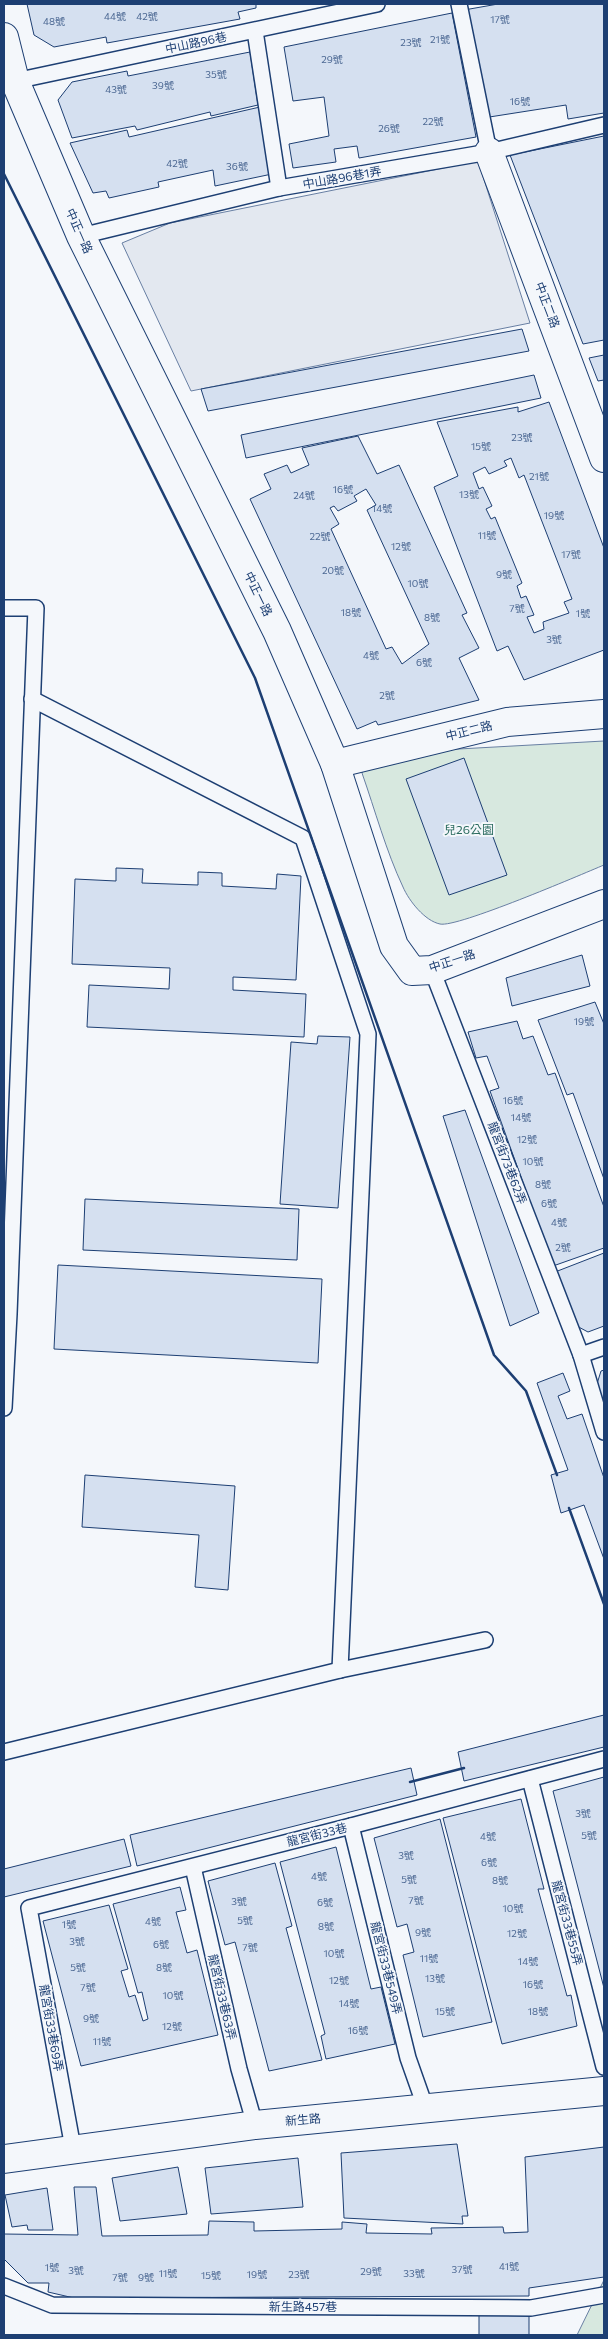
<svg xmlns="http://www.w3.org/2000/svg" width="608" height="2339" viewBox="0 0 608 2339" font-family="Commissioner,'Noto Sans TC',sans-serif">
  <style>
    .green { fill: #d7e8df; stroke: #687fa3 }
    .parking { fill: #e3e8f0; stroke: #687fa3 }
    .building { fill: #d5e0f0; stroke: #1d3f73; fill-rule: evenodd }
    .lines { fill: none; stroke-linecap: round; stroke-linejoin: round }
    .lane-casing { stroke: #1d3f73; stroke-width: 18 }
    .street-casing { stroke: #1d3f73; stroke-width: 30 }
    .secondary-casing { stroke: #1d3f73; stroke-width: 30 }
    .lane { stroke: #f4f7fb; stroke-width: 15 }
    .street { stroke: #f4f7fb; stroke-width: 28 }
    .secondary { stroke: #f4f7fb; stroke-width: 28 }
    .wall { stroke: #1d3f73; stroke-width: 2.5 }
    .labels { text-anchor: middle; stroke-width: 4; stroke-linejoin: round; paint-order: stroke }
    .number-label { font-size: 10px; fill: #4b6792 }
    .street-label { font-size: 12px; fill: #1d3f73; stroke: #f4f7fb }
    .park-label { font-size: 12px; fill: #2c6c60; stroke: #f4f7fb }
  </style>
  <rect width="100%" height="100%" fill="#f4f7fb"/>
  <g class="green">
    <path d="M604 741V865C580 875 457 928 440 924 425 921 409 901 403 887 386 851 375 810 362 773L368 760 386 753Z"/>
    <path d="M604 2280V2335H577Z"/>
  </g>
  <path class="parking" d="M478 161 530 323 191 391 122 243 170 223Z"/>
  <g class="building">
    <path d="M27 4H256V8L238 12 240 19 107 43 106 37 54 47 34 35Z"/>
    <path d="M498 4H604V113L568 119 566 105 483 118 464 10Z"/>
    <path d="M452 13 476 137 359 158 357 146 334 149 336 162 293 168 289 144 329 136 324 97 293 101 284 47Z"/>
    <path d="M250 52 258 105 211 116 210 112 137 130 135 126 72 138 58 100 72 82 127 71 128 76Z"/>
    <path d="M260 107 272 174 215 186 213 170 158 182 159 187 109 198 106 191 93 193 70 143 127 130 129 137Z"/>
    <path d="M604 136V340L583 344 510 155Z"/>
    <path d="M522 329 529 351 208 411 201 389Z"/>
    <path d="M604 355V380L598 381 589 358Z"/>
    <path d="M534 375 541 398 246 458 241 435Z"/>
    <path d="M549 402 604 548V650L524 680 508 646 497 651 434 487 458 476 437 422 518 407V412ZM511 458 519 478 524 475 572 599 564 602 569 613 543 622 544 629 534 633 527 617 534 615 526 596 521 598 517 586 522 583 495 517 491 519 486 509 492 506 483 487 479 489 473 473 485 467 489 474 507 466 504 461Z"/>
    <path d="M358 436 377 474 399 465 467 613 462 615 479 648 459 658 479 700 378 725 376 721 357 729 250 499 271 489 264 474 287 465 291 473 309 465 302 448ZM366 489 376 505 367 510 429 644 402 664 392 647 386 649 331 529 339 524 330 508 334 506 338 511 357 501 354 496Z"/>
    <path d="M464 758 507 875 449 895 406 779Z"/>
    <path d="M116 868 143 869 142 883 198 885V872L222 873V886L276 889 277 874 301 876 296 980 233 977V990L306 994 304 1037 87 1027 89 985 169 989 170 968 72 964 75 879 116 881Z"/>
    <path d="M582 955 590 986 512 1006 506 978Z"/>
    <path d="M595 1002 604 1024V1179L573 1093 567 1095 538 1020Z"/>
    <path d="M517 1021 523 1039 533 1036 548 1075 555 1073 604 1207V1248L553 1266 490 1091 499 1088 487 1056 476 1058 468 1032Z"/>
    <path d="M318 1036 350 1037 338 1208 280 1204 291 1042 317 1044Z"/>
    <path d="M465 1110 539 1313 510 1326 443 1116Z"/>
    <path d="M85 1199 299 1209 297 1260 83 1250Z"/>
    <path d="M604 1253V1326L588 1332 573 1324 555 1272Z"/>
    <path d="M58 1265 322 1279 318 1363 54 1349Z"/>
    <path d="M604 1370V1406L596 1387 601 1371Z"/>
    <path d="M563 1373 570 1391 558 1396 567 1419 582 1414 604 1478V1559L584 1505 561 1513 551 1475 568 1470 537 1383Z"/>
    <path d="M85 1475 235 1486 228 1590 195 1587 199 1535 82 1527Z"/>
    <path d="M604 1715V1747L464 1781 458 1752Z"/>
    <path d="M411 1768 417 1795 137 1866 130 1835Z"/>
    <path d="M604 1777V1988L553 1791Z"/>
    <path d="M521 1799 544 1889H538L567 1996 571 1995 577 2026 502 2044 443 1818Z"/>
    <path d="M440 1819 492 2022 423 2037 403 1955 414 1952 407 1924 397 1927 374 1838Z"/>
    <path d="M124 1839 131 1866 4 1897V1869Z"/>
    <path d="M336 1847 371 1989 381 1987 395 2044 326 2059 321 2036 325 2034 280 1862Z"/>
    <path d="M275 1863 292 1926 286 1928 322 2060 269 2071 235 1942 225 1945 208 1881Z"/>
    <path d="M180 1887 186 1910 176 1912 187 1953 197 1950 218 2035 81 2066 43 1921 109 1905 128 1969 121 1971 129 1997 135 1995 143 2021 148 2019 142 1992 138 1993 113 1904Z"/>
    <path d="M457 2144 468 2216H462L463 2224 344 2218 341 2153Z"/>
    <path d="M604 2147V2277L529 2288V2296L74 2298 48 2292 49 2283H28L4 2259V2234L78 2235 74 2187H96L102 2236 208 2235 209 2221 254 2222V2231L342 2229V2222L367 2224 366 2233 432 2234 431 2228 503 2227 504 2233 528 2232 525 2157Z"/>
    <path d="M298 2158 303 2207 211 2214 205 2168Z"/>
    <path d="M178 2167 187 2214 120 2221 112 2178Z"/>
    <path d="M47 2188 53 2230H28L27 2225 12 2227 5 2195Z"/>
    <path d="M529 2313V2335H479V2314Z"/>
  </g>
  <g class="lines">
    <g class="lane-casing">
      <g id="lane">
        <path d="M459 4 489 152"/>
        <path d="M255 31 279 188"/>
        <path d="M15 81 377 4"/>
        <path d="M81 236 279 188 489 152 604 125"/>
        <path d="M4 608H36L9 1314 4 1408"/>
        <path d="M32 699 303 838 368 1034 340 1670"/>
        <path d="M432 970 581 1355 604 1432"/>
        <path d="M581 1355 604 1347"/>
        <path d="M4 1752 340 1670 485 1640"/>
        <path d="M530 1779 604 2067"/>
        <path d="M351 1826 408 2058 426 2109"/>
        <path d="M193 1867 239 2069 255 2125"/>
        <path d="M73 2148 29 1908 351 1826 604 1759"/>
        <path d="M4 2286 52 2305 531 2308 604 2295"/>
      </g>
    </g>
    <g class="street-casing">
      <g id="street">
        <path d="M4 37 15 81 81 236 277 631 335 764 394 946 412 971 432 970 604 904"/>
        <path d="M489 152 604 458"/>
        <path d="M335 764 507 722 604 714"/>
      </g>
    </g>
    <g class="secondary-casing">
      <path id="secondary" d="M4 2159 255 2125 604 2091"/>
    </g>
    <use href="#lane" class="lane"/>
    <use href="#street" class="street"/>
    <use href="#secondary" class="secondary"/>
    <g class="wall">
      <path d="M4 174 255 678 494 1355 526 1391 557 1475"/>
      <path d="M569 1508 604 1604"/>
      <path d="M410 1782 464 1768"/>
    </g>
  </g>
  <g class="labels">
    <g class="number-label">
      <text x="115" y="20">44號</text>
      <text x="147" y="20">42號</text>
      <text x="500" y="23">17號</text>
      <text x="54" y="25">48號</text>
      <text x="440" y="43">21號</text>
      <text x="411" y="46">23號</text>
      <text x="332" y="63">29號</text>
      <text x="216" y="78">35號</text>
      <text x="163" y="89">39號</text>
      <text x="116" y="93">43號</text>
      <text x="520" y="105">16號</text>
      <text x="433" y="125">22號</text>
      <text x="389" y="132">26號</text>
      <text x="177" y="167">42號</text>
      <text x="237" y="170">36號</text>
      <text x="522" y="441">23號</text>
      <text x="481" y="450">15號</text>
      <text x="539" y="480">21號</text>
      <text x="343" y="493">16號</text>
      <text x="469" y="498">13號</text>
      <text x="304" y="499">24號</text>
      <text x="382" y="512">14號</text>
      <text x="554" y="519">19號</text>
      <text x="487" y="539">11號</text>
      <text x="320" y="540">22號</text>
      <text x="401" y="550">12號</text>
      <text x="571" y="558">17號</text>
      <text x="333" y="574">20號</text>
      <text x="504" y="578">9號</text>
      <text x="418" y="587">10號</text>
      <text x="517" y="612">7號</text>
      <text x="351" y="616">18號</text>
      <text x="583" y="617">1號</text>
      <text x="432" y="621">8號</text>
      <text x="554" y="643">3號</text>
      <text x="371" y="659">4號</text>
      <text x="424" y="666">6號</text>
      <text x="387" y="699">2號</text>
      <text x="584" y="1025">19號</text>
      <text x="513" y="1104">16號</text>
      <text x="521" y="1121">14號</text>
      <text x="527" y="1143">12號</text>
      <text x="533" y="1165">10號</text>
      <text x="543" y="1188">8號</text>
      <text x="549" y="1207">6號</text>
      <text x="559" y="1226">4號</text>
      <text x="563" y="1251">2號</text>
      <text x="583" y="1817">3號</text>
      <text x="589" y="1839">5號</text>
      <text x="488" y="1840">4號</text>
      <text x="406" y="1859">3號</text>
      <text x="489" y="1866">6號</text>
      <text x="319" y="1880">4號</text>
      <text x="409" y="1883">5號</text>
      <text x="500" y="1884">8號</text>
      <text x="416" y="1904">7號</text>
      <text x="239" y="1905">3號</text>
      <text x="325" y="1906">6號</text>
      <text x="513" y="1912">10號</text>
      <text x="245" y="1924">5號</text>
      <text x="153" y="1925">4號</text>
      <text x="69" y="1928">1號</text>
      <text x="326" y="1930">8號</text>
      <text x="423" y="1936">9號</text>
      <text x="517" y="1937">12號</text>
      <text x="77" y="1945">3號</text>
      <text x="161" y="1948">6號</text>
      <text x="250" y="1951">7號</text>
      <text x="334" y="1957">10號</text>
      <text x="429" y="1962">11號</text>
      <text x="528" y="1965">14號</text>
      <text x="78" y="1971">5號</text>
      <text x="164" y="1971">8號</text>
      <text x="435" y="1982">13號</text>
      <text x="339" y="1984">12號</text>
      <text x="533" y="1988">16號</text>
      <text x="88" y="1991">7號</text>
      <text x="173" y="1999">10號</text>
      <text x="349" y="2007">14號</text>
      <text x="445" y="2015">15號</text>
      <text x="538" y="2015">18號</text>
      <text x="91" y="2022">9號</text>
      <text x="172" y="2030">12號</text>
      <text x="358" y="2034">16號</text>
      <text x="102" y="2045">11號</text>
      <text x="509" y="2270">41號</text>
      <text x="52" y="2271">1號</text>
      <text x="462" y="2273">37號</text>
      <text x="76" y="2274">3號</text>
      <text x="371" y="2275">29號</text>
      <text x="168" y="2277">11號</text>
      <text x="414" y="2277">33號</text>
      <text x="257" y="2278">19號</text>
      <text x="299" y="2278">23號</text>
      <text x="211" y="2279">15號</text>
      <text x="120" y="2281">7號</text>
      <text x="146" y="2281">9號</text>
    </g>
    <g class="street-label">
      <text transform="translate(196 43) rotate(-12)" y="4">中山路96巷</text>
      <text transform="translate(342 178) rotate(-10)" y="4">中山路96巷1弄</text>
      <text transform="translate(79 231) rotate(66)" y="4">中正一路</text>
      <text transform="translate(547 305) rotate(69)" y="4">中正二路</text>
      <text transform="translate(258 594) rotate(64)" y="4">中正一路</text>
      <text transform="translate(469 731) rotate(-14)" y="4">中正二路</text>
      <text transform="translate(452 961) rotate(-18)" y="4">中正一路</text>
      <text transform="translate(507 1163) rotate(69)" y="4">龍宮街73巷62弄</text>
      <text transform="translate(317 1835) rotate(-14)" y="4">龍宮街33巷</text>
      <text transform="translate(567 1923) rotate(75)" y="4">龍宮街33巷55弄</text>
      <text transform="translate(386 1968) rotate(76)" y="4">龍宮街33巷549弄</text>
      <text transform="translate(222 1997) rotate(77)" y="4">龍宮街33巷63弄</text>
      <text transform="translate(51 2028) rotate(80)" y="4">龍宮街33巷69弄</text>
      <text transform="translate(303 2120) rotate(-5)" y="4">新生路</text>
      <text x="303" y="2311">新生路457巷</text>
    </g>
    <g class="park-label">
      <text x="469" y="834">兒26公園</text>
    </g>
  </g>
  <rect width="608" height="2339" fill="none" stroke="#1d3f73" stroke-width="10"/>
</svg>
